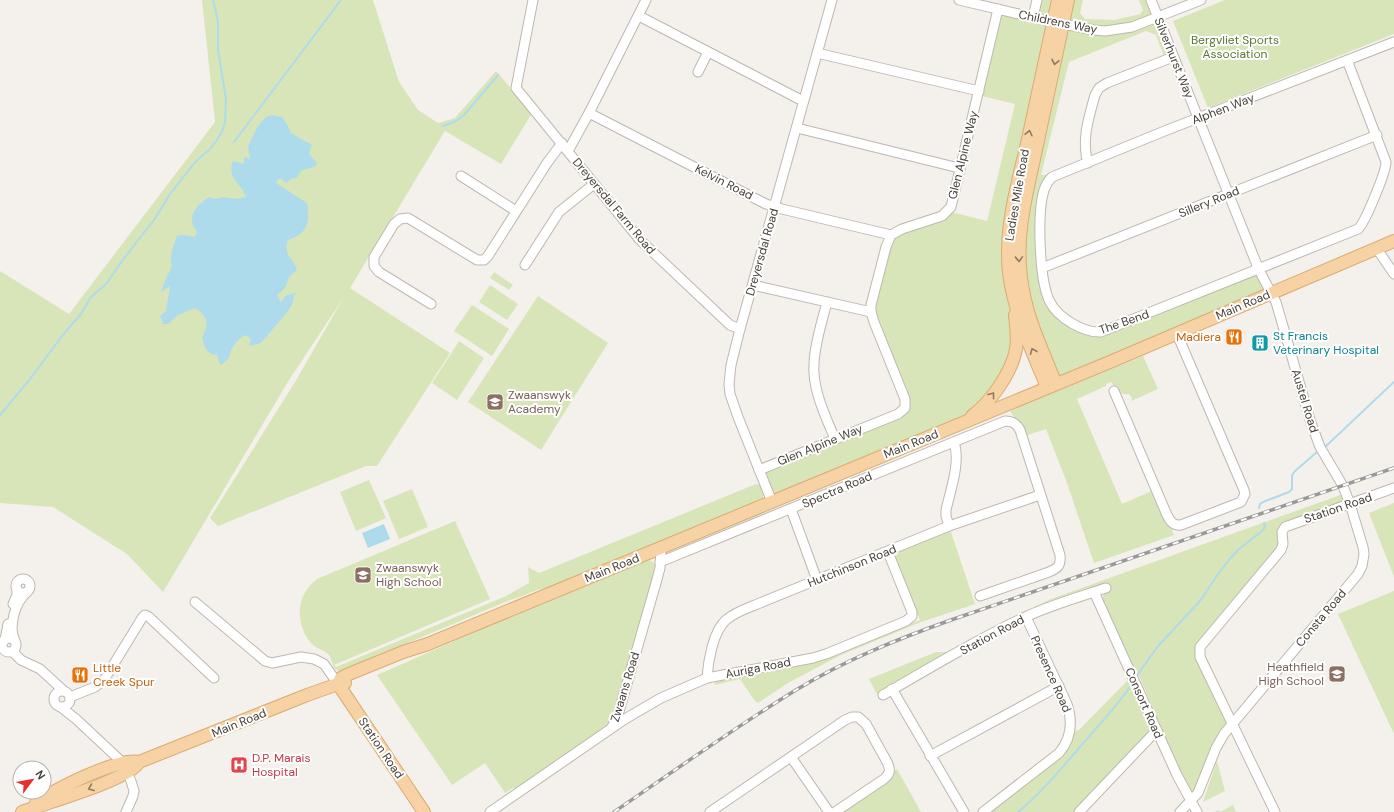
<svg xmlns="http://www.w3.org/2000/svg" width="1394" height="812" viewBox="0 0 1394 812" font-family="'DM Sans',sans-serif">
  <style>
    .green { fill: #d8e5b9 }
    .water { fill: #aedbeb }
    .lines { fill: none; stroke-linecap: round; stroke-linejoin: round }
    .stream { stroke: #aedbeb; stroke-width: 2 }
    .minor-casing { stroke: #bfb7af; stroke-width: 11 }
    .major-casing { stroke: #daac74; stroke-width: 14 }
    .minor { stroke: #fff; stroke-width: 9 }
    .major { stroke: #f6d2a4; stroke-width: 12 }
    .rail-casing { stroke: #999; stroke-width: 3.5 }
    .rail { stroke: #fff; stroke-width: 2; stroke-dasharray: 6; stroke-linecap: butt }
    .oneway { stroke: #8e7b64 }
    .labels { text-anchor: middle; stroke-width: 4; stroke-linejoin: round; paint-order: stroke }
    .street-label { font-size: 12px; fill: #48413a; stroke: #fff }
    .park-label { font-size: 12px; fill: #567631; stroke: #fff }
    .culture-label { font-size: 12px; fill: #0d838f; stroke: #fff; text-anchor: start }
    .food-label { font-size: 12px; fill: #c56008; stroke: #fff; text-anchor: end }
    .education-label { font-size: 12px; fill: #785e54; stroke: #fff; text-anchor: start }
    .health-label { font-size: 12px; fill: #be3a42; stroke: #fff; text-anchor: start }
  </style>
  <rect width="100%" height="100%" fill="#f4f1ec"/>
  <g class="green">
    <path d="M202 0H373L399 82 418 110 438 123 455 118 496 71 532 113 501 164 445 131 350 288 450 353 377 466H366L218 526 210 518 295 382 344 297 289 380 163 592 127 554 53 507 0 503V271L69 314 215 122Z"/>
    <path d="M1037 0H1058L1037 98 1015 356 974 414 772 502 759 470 905 408 871 312 888 241 949 210 955 213 987 221 1015 104 978 95 998 9 1032 17Z"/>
    <path d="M1068 0H1083L1080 13 1085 19 1115 20 1140 14 1143 10 1139 0H1151L1173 57 1163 54 1156 35 1146 31 1069 62 1041 175H1049L1040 244 1052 306 1095 332 1259 270 1271 293 1056 384 1046 359 1019 255Z"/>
    <path d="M1225 0H1394V34L1208 108 1173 21Z"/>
    <path d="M494 272 513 285 509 290 490 278Z"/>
    <path d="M490 285 518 304 507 320 479 302Z"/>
    <path d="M538 296 608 343 541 450 468 402Z"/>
    <path d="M472 305 509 329 492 356 454 331Z"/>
    <path d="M459 341 484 358 457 400 432 383Z"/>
    <path d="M1143 356 1158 389 1131 401 1132 398 1129 394C1120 395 1115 390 1111 382L1106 384V386L1077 399 1122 504 1154 490 1174 535 1094 563 1067 483 1046 429 1025 436 1010 411Z"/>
    <path d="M369 480 386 518 356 531 340 492Z"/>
    <path d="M756 484 761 485C763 491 765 496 761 501L633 553 625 554 626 556 553 588C539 586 524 597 510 600L341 671C332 671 333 661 329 655 325 650 317 649 313 645 298 630 295 605 308 588 310 585 314 582 317 579L455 521 490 599 334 665 336 667 506 596 529 583 528 567 539 573Z"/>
    <path d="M412 489 428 527 399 539 383 501Z"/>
    <path d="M1343 494 1345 501 1279 529 1277 533 1279 547 1197 644 1227 723 1194 790 1192 792 1188 790 1137 671 1133 667 1102 599 1104 594 1108 591 1016 618 877 694 869 679 936 652H946L1038 605 1051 599Z"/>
    <path d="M1394 503V577L1369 513Z"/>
    <path d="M950 529 975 604 921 622 841 655 788 683 758 703 755 701 740 679 715 685 714 680 827 657 920 620 895 562V558L898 552Z"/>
    <path d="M649 560 654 563 656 568 615 713 607 729 515 791 513 788 505 793 485 763 452 785 377 675 514 615Z"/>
    <path d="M1394 591V734L1338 614Z"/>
    <path d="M1130 678 1131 681 1129 683 1132 688 1134 686 1151 727 1150 731 1074 812H988L1058 759 1073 731 1079 730Z"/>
    <path d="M1217 761 1225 791 1203 802Z"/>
    <path d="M897 769 921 812H841L891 778 894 771Z"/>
    <path d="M1233 805 1236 812H1214L1219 810 1220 812Z"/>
  </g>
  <g class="water">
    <path d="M272 115 282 117 287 124 291 133 312 145 309 154 317 163 316 166 301 171 297 178 291 179 286 183 281 179H278L276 183 307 203C310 222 308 234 288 240 283 256 293 257 297 270L289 277 287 284 284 289 277 295 281 303 285 296 298 292 294 295 293 302 289 310 261 343 249 346 251 339 245 335C240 338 236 342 233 347 228 355 232 359 220 365L217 355C206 354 205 348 202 338 209 324 209 317 195 308L178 315 168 324H163L160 316 166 311 170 286 161 292 164 283 172 266C169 255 173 247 177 236L184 235 195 237 197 232C195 229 192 224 192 220 191 211 202 201 209 197L215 199 223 197 237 199 246 197C241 183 226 178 233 161L244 164V157L250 159 248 146 258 126 266 117Z"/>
    <path d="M384 524 390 539 368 548 362 533Z"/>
  </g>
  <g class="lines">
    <g class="stream">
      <path d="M443 126 456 121 464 115 498 75"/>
      <path d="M234 142 341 0"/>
      <path d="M0 415 30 379 62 336 81 314 91 297 106 284 125 257 154 220 170 194 196 161 209 150 217 140 222 131 225 122 226 99 218 50V21L213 0"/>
      <path d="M1325 447 1394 382"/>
      <path d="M1259 508 1260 504 1263 502 1289 492 1292 489V475L1295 471 1317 452"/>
      <path d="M1136 677 1158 646 1200 601 1218 574 1229 560 1238 550 1262 531 1265 527 1264 523"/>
      <path d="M1018 812C1041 793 1060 770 1080 747 1098 726 1117 706 1133 683"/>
    </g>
    <g class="minor-casing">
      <g id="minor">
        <path d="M533 0 516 88 640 240 730 325 740 329"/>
        <path d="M959 0 1053 22 1094 30 1105 31 1132 27 1201 0"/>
        <path d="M1151 0 1259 270 1276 302 1311 423 1320 447 1343 486 1350 504 1363 547 1364 554 1362 566 1358 574 1224 734 1216 748 1198 793 1180 812"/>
        <path d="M639 16 803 101"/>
        <path d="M1033 17 1037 0"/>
        <path d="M817 53 979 91"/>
        <path d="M1347 60 1386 162C1386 172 1365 223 1358 229L1101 332C1084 333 1058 318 1050 302 1039 281 1037 213 1044 190 1046 184 1048 181 1052 177L1167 130 1394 42"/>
        <path d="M698 72 708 52"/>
        <path d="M589 113 766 204 782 209 891 235"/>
        <path d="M797 128 959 168"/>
        <path d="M568 151 589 113 646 0"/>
        <path d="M1088 163C1081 140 1089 117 1095 95L1099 88 1107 83 1173 57"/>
        <path d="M461 176 516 211"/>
        <path d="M1377 249 1394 274"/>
        <path d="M525 265 559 212 594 184"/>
        <path d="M1042 268 1377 135"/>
        <path d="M753 285 871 312"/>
        <path d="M827 302C822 322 815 342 814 363 812 389 825 415 835 439"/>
        <path d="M431 304 379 272 374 266V257L394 224 400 219 408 218 477 260H484L488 256 547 163 562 143"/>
        <path d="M1114 391 1167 515C1170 521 1173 526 1181 525L1241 502 1245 494 1244 490 1177 334"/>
        <path d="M759 470 898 414 905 408V399L874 322 871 312V305L886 247 891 235 902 229 942 216 951 207 998 9"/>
        <path d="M772 502 738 417 730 394 729 384 731 365 740 329 832 0"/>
        <path d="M791 509 817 580"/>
        <path d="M949 526 946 516V510C950 492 961 461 954 443"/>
        <path d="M660 562 1005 421C1013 421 1017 424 1020 430L1060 555C1061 566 1058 568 1049 572L980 596"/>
        <circle cx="23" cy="586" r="7"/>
        <path d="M1094 592 1177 775 1197 812"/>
        <path d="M195 602 265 661 272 663 301 657 314 659 324 664 338 684"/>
        <path d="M13 604 17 595V589"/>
        <circle cx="9" cy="645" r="7"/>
        <path d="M5 640 8 624"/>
        <path d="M15 641C8 627 15 602 27 592"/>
        <path d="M13 652 21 660 40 669 64 691"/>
        <path d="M707 678C708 662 713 631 726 620 735 612 748 608 760 603L949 526 1040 495"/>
        <path d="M892 689 964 812"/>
        <circle cx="62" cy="699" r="8"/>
        <path d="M883 695C930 668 977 639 1025 617 1051 605 1079 597 1106 588"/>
        <path d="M70 697 95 687 104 680 142 618 145 615 149 617 214 678"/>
        <path d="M62 708 76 719 122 762 131 781 134 791 133 796 126 812"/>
        <path d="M612 727 618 715 656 583 660 568 661 548"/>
        <path d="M930 756 1059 686"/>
        <path d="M791 757 829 812"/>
        <path d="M490 812 625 719 661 698 707 678 813 658 826 654 906 621 912 616V612L888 552"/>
        <path d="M710 812 845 720 852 717H858L866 724 887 762C891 770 890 774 884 779L835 812"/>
        <path d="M983 812 1059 753C1071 739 1073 722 1067 704L1026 617"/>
        <path d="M1079 812 1157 730"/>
        <path d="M1275 812 1200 657V647L1281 550 1283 544 1282 532 1285 527 1394 488"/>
      </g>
    </g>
    <g class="major-casing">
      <g id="major">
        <path d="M1056 384C1042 349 1025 315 1021 277 1015 232 1028 189 1037 145 1047 97 1058 48 1068 0"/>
        <path d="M1047 387C1032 351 1014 313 1009 273 1004 227 1018 183 1028 139 1038 93 1048 46 1058 0"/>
        <path d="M972 416C991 402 1012 372 1016 349 1018 338 1016 326 1015 315"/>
        <path d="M338 684 341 678 349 674 403 652 428 644 1110 362 1394 241"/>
        <path d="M338 684 424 812"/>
        <path d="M36 803C54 790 118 757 139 762"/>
        <path d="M22 812C45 803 129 780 139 762L307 695 338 684 345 683"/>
      </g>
    </g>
    <use href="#minor" class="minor"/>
    <use href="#major" class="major"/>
    <g class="rail-casing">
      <path id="rail" d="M614 812C674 771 734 728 796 690 845 660 898 639 951 620L1394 468"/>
    </g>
    <use href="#rail" class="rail"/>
  </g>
  <defs><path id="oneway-chevron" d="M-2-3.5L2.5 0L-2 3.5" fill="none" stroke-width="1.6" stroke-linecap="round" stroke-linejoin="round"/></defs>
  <g class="oneway">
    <use href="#oneway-chevron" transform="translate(1055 62) rotate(102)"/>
    <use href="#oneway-chevron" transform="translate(1029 133) rotate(-77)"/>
    <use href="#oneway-chevron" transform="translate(1019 259) rotate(88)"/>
    <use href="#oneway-chevron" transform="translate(1033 351) rotate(-112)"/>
    <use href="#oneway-chevron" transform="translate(992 395) rotate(-53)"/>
    <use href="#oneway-chevron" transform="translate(91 788) rotate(158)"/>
  </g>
  <defs>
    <g id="restaurant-square" transform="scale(0.9)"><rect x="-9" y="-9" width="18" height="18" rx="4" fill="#e8710a" stroke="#fff"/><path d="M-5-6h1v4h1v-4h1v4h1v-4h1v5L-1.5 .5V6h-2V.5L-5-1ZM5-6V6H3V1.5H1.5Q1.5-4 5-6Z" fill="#fff"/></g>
    <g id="building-square" transform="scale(0.9)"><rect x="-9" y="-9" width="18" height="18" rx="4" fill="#0f9aa8" stroke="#fff"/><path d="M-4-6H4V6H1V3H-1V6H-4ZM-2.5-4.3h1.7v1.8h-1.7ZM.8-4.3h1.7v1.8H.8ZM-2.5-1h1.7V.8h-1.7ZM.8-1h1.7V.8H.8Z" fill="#fff"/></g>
    <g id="school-square" transform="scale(0.9)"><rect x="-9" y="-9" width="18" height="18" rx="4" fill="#8d6e63" stroke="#fff"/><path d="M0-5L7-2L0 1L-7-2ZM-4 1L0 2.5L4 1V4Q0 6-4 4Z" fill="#fff"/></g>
    <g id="hospital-square" transform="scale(0.9)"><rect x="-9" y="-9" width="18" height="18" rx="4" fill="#e0444e" stroke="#fff"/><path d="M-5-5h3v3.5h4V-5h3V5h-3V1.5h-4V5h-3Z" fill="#fff"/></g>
  </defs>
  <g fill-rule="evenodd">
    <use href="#restaurant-square" x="1234" y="337"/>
    <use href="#building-square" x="1260" y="343"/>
    <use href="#school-square" x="495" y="402"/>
    <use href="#school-square" x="363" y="575"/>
    <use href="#school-square" x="1337" y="674"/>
    <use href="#restaurant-square" x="80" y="675"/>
    <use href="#hospital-square" x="239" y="765"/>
  </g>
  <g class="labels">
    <g class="street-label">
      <text transform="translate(1058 22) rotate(11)" y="4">Childrens Way</text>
      <text transform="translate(1174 58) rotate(68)" y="4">Silverhurst Way</text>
      <text transform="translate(1223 109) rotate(-21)" y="4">Alphen Way</text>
      <text transform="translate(963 155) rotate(-76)" y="4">Glen Alpine Way</text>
      <text transform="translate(724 182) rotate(27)" y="4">Kelvin Road</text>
      <text transform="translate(1017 195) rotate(-80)" y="4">Ladies Mile Road</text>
      <text transform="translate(1209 202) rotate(-22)" y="4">Sillery Road</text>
      <text transform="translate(614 206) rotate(50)" y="4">Dreyersdal Farm Road</text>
      <text transform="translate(762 252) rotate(-74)" y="4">Dreyersdal Road</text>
      <text transform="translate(1243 305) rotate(-23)" y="4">Main Road</text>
      <text transform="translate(1124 322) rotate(-19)" y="4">The Bend</text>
      <text transform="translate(1305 401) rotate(73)" y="4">Austel Road</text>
      <text transform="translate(911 444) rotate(-22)" y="4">Main Road</text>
      <text transform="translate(820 445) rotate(-22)" y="4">Glen Alpine Way</text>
      <text transform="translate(837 490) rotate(-23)" y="4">Spectra Road</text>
      <text transform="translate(1338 508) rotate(-19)" y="4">Station Road</text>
      <text transform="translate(852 566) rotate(-22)" y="4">Hutchinson Road</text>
      <text transform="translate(612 568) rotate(-22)" y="4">Main Road</text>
      <text transform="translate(1321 618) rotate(-50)" y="4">Consta Road</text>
      <text transform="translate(992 635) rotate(-28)" y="4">Station Road</text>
      <text transform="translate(758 668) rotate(-11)" y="4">Auriga Road</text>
      <text transform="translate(1051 674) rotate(66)" y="4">Presence Road</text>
      <text transform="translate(625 687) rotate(-73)" y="4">Zwaans Road</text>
      <text transform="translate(1144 703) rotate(66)" y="4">Consort Road</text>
      <text transform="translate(239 723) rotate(-22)" y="4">Main Road</text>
      <text transform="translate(381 748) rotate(56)" y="4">Station Road</text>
    </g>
    <g class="park-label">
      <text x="1235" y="44">Bergvliet Sports<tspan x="1235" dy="14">Association</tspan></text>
    </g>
    <g class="culture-label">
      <text x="1273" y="340">St Francis<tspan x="1273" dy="14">Veterinary Hospital</tspan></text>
    </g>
    <g class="food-label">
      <text x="1221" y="341">Madiera</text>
      <text x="93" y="672" text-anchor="start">Little<tspan x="93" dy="14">Creek Spur</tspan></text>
    </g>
    <g class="education-label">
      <text x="508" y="399">Zwaanswyk<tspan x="508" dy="14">Academy</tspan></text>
      <text x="376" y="572">Zwaanswyk<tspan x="376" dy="14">High School</tspan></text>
      <text x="1324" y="671" text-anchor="end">Heathfield<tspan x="1324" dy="14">High School</tspan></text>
    </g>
    <g class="health-label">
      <text x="252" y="762">D.P. Marais<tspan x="252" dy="14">Hospital</tspan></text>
    </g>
  </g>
  <g transform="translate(32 780) rotate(58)"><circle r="19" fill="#ffffff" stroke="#b6b3b0"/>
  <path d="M0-3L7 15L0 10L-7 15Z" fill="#e73030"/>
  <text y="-6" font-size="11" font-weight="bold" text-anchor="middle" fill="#48413a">N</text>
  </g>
</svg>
